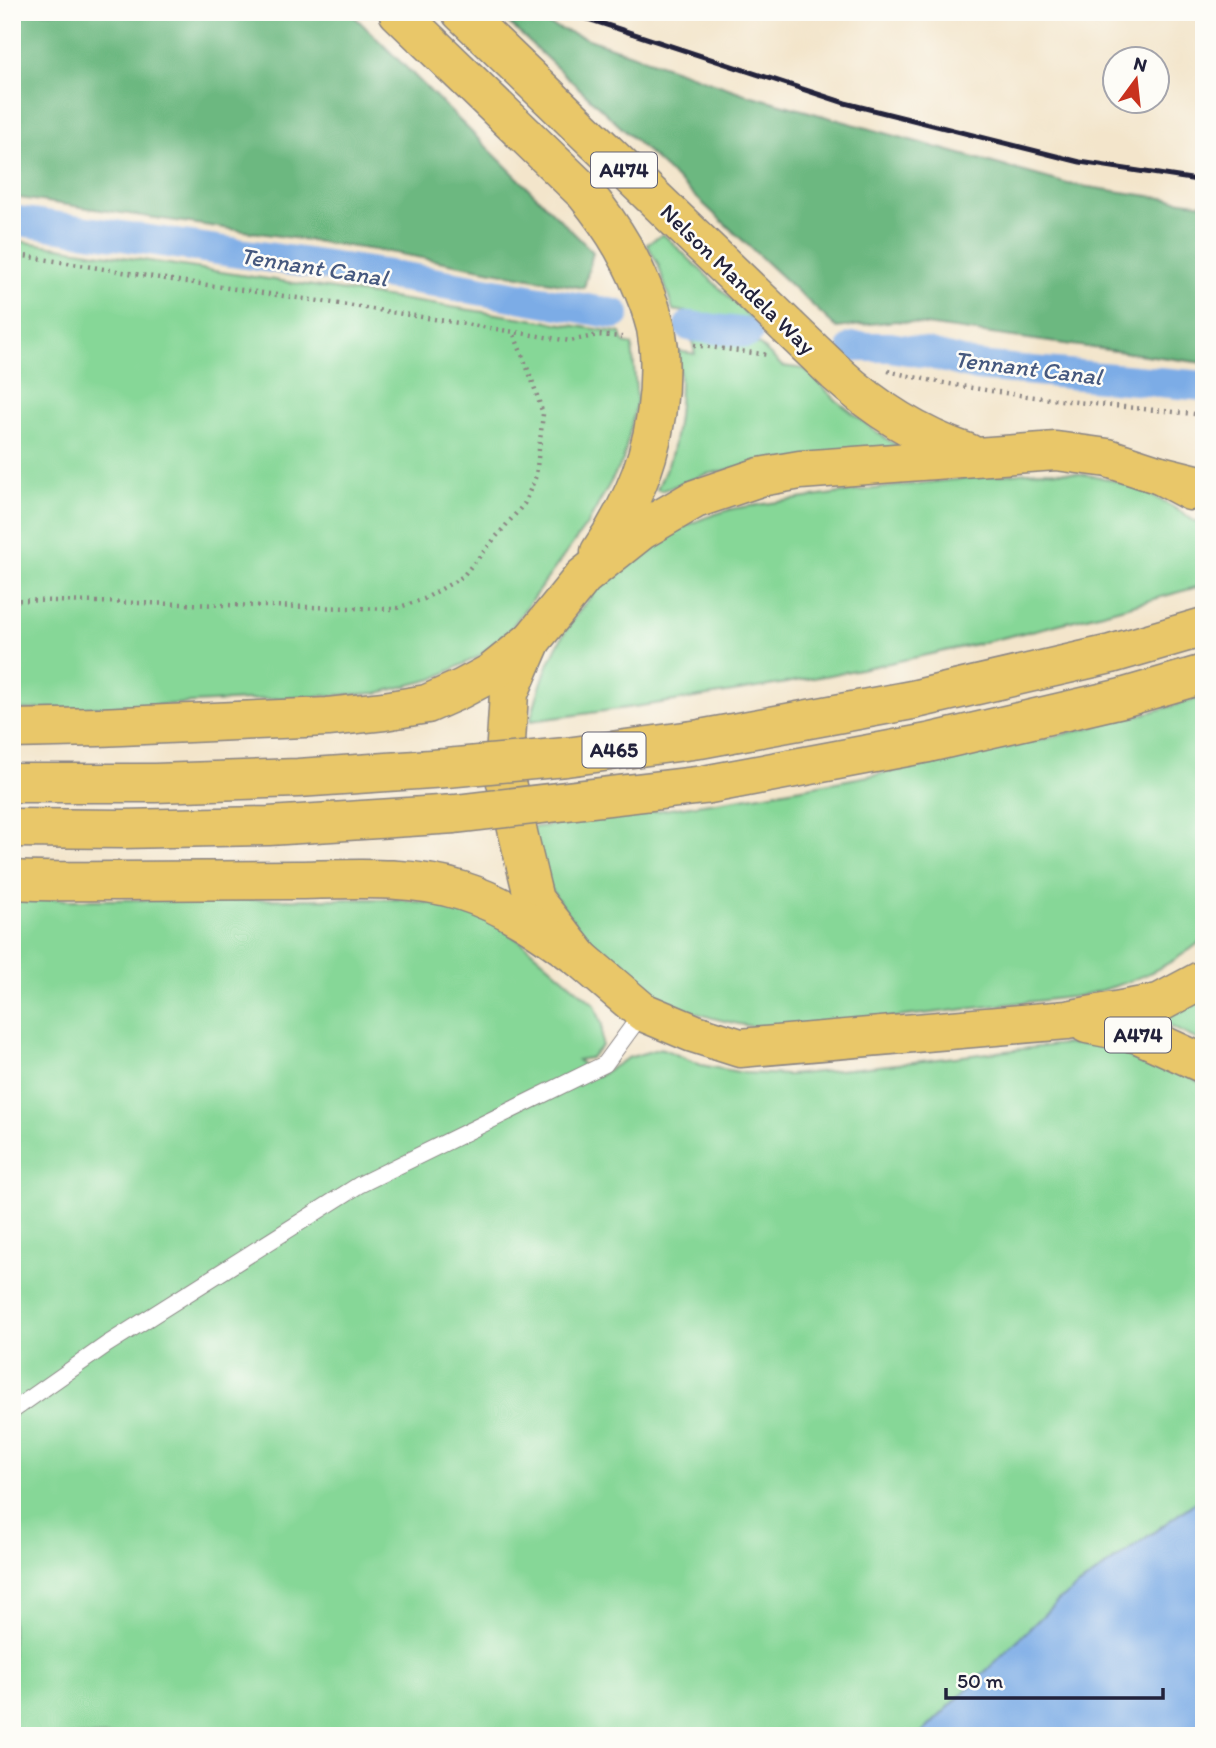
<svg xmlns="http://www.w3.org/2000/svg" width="1216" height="1748" viewBox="0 0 1216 1748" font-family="Itim,sans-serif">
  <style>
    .green { fill: #86d797; stroke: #547c69; stroke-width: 2 }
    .forest { fill: #6cb880; stroke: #476d5e; stroke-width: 2 }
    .water { fill: #7bace6; stroke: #4e6790; stroke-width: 2 }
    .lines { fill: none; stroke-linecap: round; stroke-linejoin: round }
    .canal { stroke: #7bace6; stroke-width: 30 }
    .service-casing { stroke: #8a8483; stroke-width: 18 }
    .primary-casing { stroke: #8a8483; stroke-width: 41 }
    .trunk-casing { stroke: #8a8483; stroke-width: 41 }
    .path { stroke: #8a8483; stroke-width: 4.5; stroke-dasharray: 2 5; stroke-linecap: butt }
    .service { stroke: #fff; stroke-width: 16 }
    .primary { stroke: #e9c769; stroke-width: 38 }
    .trunk { stroke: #e9c769; stroke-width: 38 }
    .rail { stroke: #22223b; stroke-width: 5 }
    .primary-bridge-casing { stroke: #8a8483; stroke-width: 41; stroke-linecap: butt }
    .trunk-bridge-casing { stroke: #8a8483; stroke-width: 41; stroke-linecap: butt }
    .primary-bridge { stroke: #e9c769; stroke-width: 38 }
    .trunk-bridge { stroke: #e9c769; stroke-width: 38 }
    .labels { text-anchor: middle; stroke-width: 5; stroke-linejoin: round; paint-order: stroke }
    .shield { fill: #fdfcf7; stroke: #646373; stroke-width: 2 }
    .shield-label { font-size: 21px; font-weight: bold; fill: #22223b }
    .street-label { font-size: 23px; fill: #22223b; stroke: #fdfcf7 }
    .water-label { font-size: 24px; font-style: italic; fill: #46597f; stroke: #fdfcf7 }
  </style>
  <rect width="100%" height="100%" fill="#fdfcf7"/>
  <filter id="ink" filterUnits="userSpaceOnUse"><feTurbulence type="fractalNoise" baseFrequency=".0143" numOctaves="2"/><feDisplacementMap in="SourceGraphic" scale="14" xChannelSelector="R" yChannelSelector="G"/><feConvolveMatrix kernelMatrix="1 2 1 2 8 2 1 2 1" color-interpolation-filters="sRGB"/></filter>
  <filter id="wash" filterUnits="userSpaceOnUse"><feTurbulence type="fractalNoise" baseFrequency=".00686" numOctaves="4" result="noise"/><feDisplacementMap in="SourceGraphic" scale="28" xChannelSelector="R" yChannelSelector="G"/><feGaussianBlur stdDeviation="1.57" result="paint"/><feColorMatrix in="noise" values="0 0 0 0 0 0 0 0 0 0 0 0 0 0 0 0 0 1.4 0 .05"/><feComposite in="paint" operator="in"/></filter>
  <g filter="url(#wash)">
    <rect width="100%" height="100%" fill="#f3e5cb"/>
    <g class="green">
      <path d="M663 234 755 322 673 310 658 264 647 244Z"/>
      <path d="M12 240 621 333 624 343 632 345 637 401 623 460 588 523 511 628 478 657 433 679 378 693 139 706 12 710Z"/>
      <path d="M691 336 760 345 782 366 805 369 836 400 878 433 891 442 902 447 757 464 707 474 661 491 657 489C662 477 669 465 672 452 679 420 682 383 678 351L695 354Z"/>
      <path d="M1039 471C1108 472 1148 487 1204 528V585C1110 612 1016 636 922 656 792 685 661 704 530 721 536 701 541 680 550 661 583 585 653 531 732 509 742 507 753 506 764 504 785 501 806 498 827 495 897 485 968 478 1039 471Z"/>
      <path d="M1204 697V939C1166 970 1126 985 1079 996L785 1030C705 1024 644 1001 590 940 575 924 561 908 551 888 542 869 535 848 528 828 756 800 983 761 1204 697Z"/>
      <path d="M12 895 69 900 396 899 437 904 467 910 490 920 524 944 595 1005 602 1025V1046L590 1058 577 1060 598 1076 628 1058 661 1048 701 1065 744 1073 789 1075 888 1065 1064 1044 1112 1046 1181 1072 1204 1085V1496L1058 1601 919 1736H12Z"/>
      <path d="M1204 998V1043L1167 1025 1161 1018Z"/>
    </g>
    <g class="forest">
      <path d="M12 12H350L593 252 584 288 395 253 12 197Z"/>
      <path d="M497 12H512L745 94 1068 184 1204 204V363L896 321 837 328Z"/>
    </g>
    <path class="water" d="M1204 1496V1730L1198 1736H919L1058 1601Z"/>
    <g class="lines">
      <g class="canal">
        <path d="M12 220 410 278 615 314"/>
        <path d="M689 326 748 333"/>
        <path d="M853 347H890L926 353 977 366 1204 386"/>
      </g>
    </g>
  </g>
  <g filter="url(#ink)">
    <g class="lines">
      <g class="service-casing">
        <path id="service" d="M12 1411 106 1345 359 1185 605 1064 643 1012"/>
      </g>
      <g class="primary-casing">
        <g id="primary">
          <path d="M398 12 585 193C616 231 633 261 650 307"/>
          <path d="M461 12 788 327"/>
          <path d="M836 373C875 409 918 436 968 453"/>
          <path d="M1190 491 1160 475 1108 458 1056 451 800 470 760 477 695 499 642 530 583 577 532 640 509 693 504 774 534 900 581 959 643 1012 693 1033 740 1048 1067 1020 1159 1003 1204 979"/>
          <path d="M600 552C643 489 663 426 659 349"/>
          <path d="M1087 1024 1138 1034 1204 1064"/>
        </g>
      </g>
      <g class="trunk-casing">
        <g id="trunk">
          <path d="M1160 475 1204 486"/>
          <path d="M12 729 99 727 328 717 384 711 427 704 461 689 491 673 532 640"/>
          <path d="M12 880C46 882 79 881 113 881 175 881 237 880 299 880 352 879 411 875 462 891 507 905 544 932 581 959"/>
        </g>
      </g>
      <g class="path">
        <path d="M12 254 172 280 347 305 570 341 598 335 622 337"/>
        <path d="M694 345 769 355"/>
        <path d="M888 371C991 396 1098 404 1204 415"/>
        <path d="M12 600 394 609 424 599 462 577 524 504 536 476 543 414 532 380 513 332"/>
      </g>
      <use href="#service" class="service"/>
      <use href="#primary" class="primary"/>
      <use href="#trunk" class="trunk"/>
      <path class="rail" d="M567 12 845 103 1080 162 1204 181"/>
      <g class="primary-bridge-casing">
        <g id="primary-bridge">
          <path d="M650 307 656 328 659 349"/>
          <path d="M788 327 836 373"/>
        </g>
      </g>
      <g class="trunk-bridge-casing">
        <g id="trunk-bridge">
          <path d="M12 783H155L298 778 446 768 566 757 700 739 912 700 1111 654 1204 627"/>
          <path d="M12 828 123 829 269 826 455 814 704 785 928 743 1122 698 1204 674"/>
        </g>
      </g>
      <use href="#primary-bridge" class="primary-bridge"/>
      <use href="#trunk-bridge" class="trunk-bridge"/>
    </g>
  </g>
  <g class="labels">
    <g class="shield">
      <rect x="591" y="152.5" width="66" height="35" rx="5"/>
      <rect x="582.5" y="732.5" width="63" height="35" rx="5"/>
      <rect x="1105" y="1017.5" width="66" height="35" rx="5"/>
    </g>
    <g class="shield-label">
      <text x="624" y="177">A474</text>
      <text x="614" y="757">A465</text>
      <text x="1138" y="1042">A474</text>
    </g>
    <g class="street-label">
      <text transform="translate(738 279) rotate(44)" y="8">Nelson Mandela Way</text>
    </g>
    <g class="water-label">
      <text transform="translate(314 267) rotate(9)" y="8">Tennant Canal</text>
      <text transform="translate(1028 368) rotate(7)" y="8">Tennant Canal</text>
    </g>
  </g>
  <rect width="1216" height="1748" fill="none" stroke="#fdfcf7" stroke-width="42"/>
  <g transform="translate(1136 80) rotate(15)"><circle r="33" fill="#fdfcf7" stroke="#a5a5ac" stroke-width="2"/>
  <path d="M0-5L12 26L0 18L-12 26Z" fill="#c8321e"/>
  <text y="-10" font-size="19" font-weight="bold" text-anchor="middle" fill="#22223b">N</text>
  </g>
  <path d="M946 1688v10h217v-10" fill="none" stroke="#22223b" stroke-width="3.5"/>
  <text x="957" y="1688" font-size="21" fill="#22223b" stroke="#fdfcf7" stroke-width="5" paint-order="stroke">50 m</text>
</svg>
